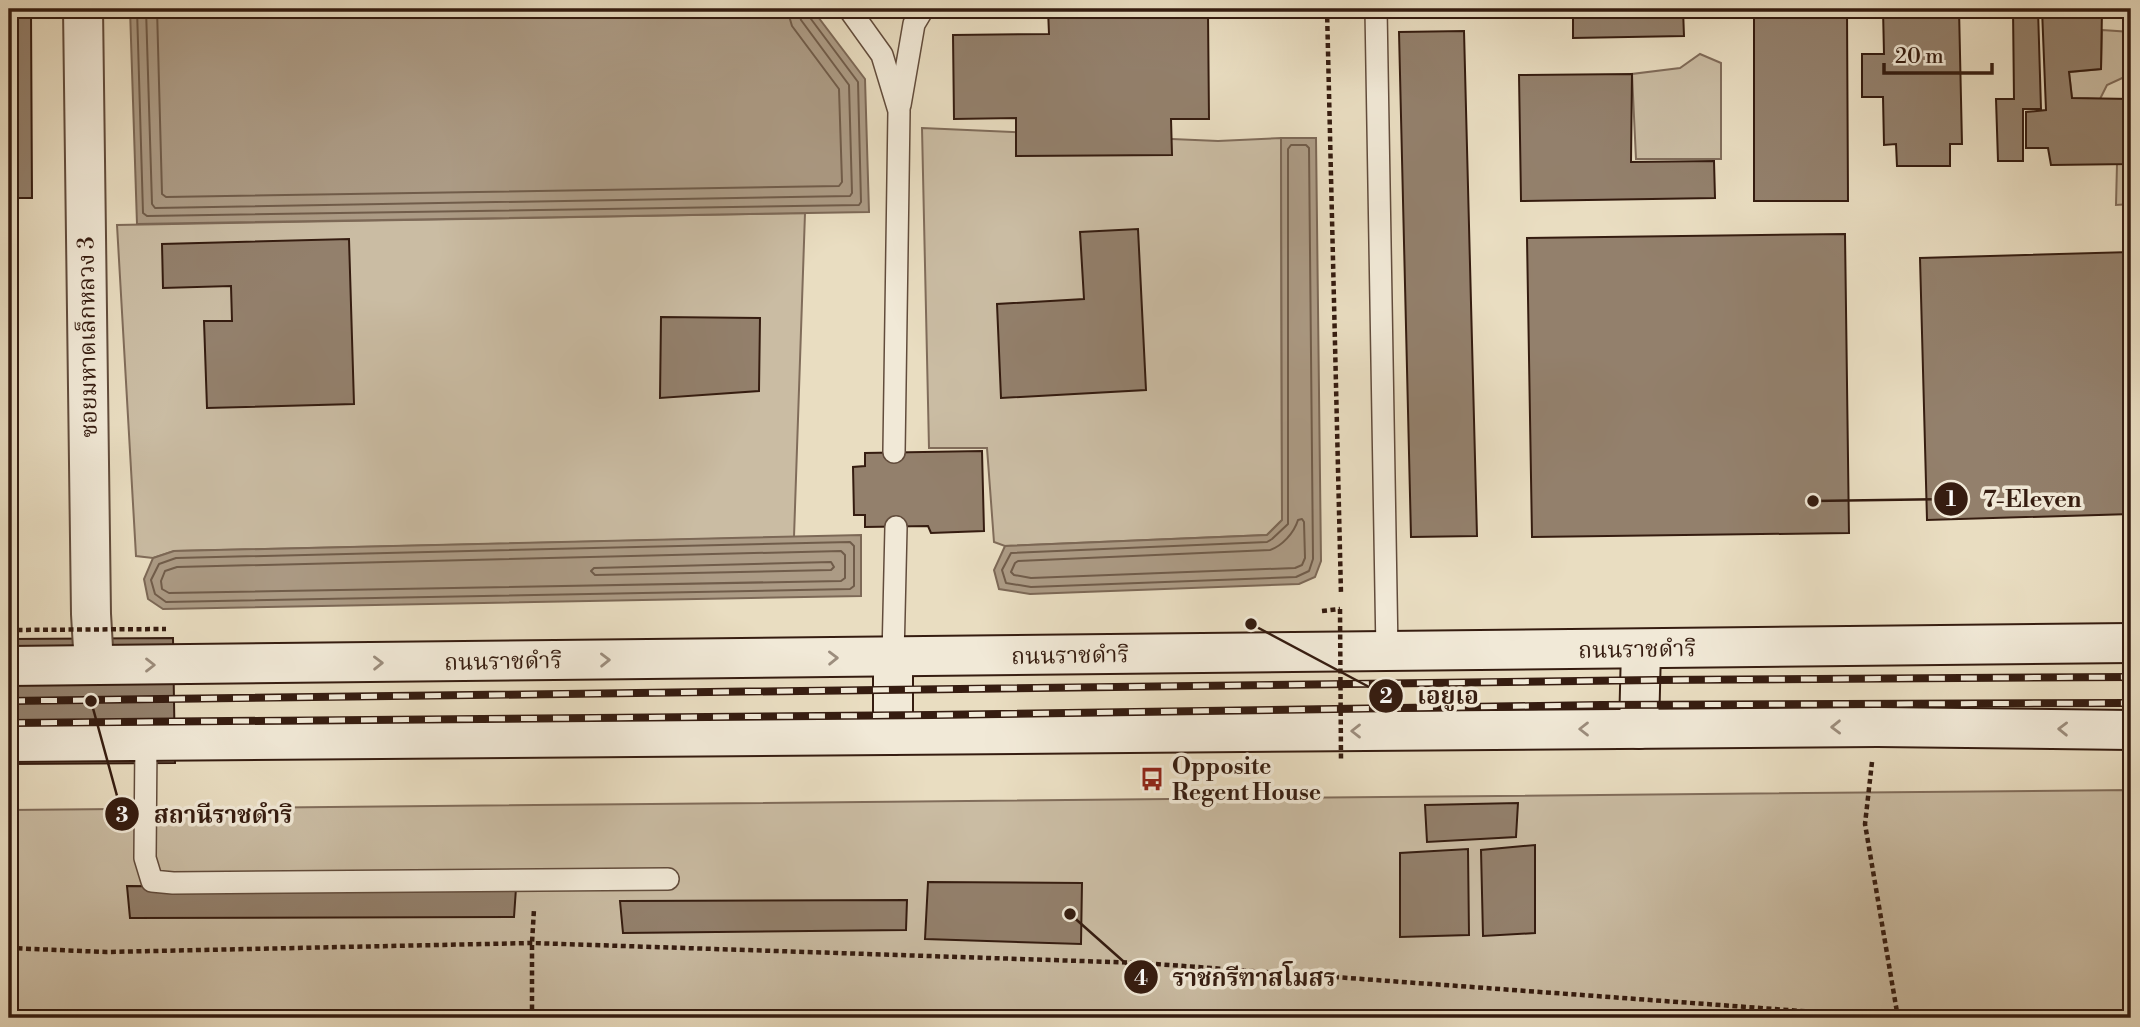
<svg xmlns="http://www.w3.org/2000/svg" width="2140" height="1027" viewBox="0 0 2140 1027" font-family="'Libre Bodoni','Noto Serif Thai',serif">
  <style>
    .green { fill: #cabca3; stroke: #806c5a; stroke-width: 2 }
    .water { fill: #ac9b85; stroke: #7c6856; stroke-width: 2 }
    .lines { fill: none; stroke-linecap: round; stroke-linejoin: round }
    .shore { stroke: #705c4a; stroke-width: 2 }
    .building { fill: #93806c; stroke: #351c10; stroke-width: 2 }
    .lane-casing { stroke: #624c3c; stroke-width: 24 }
    .street-casing { stroke: #624c3c; stroke-width: 42 }
    .secondary-casing { stroke: #351c10; stroke-width: 42 }
    .path { stroke: #351c10; stroke-width: 4.5; stroke-dasharray: 5 3.5; stroke-linecap: butt }
    .lane { stroke: #f1e9d7; stroke-width: 21 }
    .street { stroke: #f1e9d7; stroke-width: 38 }
    .secondary { stroke: #f1e9d7; stroke-width: 38 }
    .rail-casing { stroke: #351c10; stroke-width: 8 }
    .rail { stroke: #f1e9d7; stroke-width: 5; stroke-dasharray: 16; stroke-linecap: butt }
    .path-bridge { stroke: #351c10; stroke-width: 4.5; stroke-dasharray: 5 3.5; stroke-linecap: butt }
    .oneway { stroke: #9c8d7d }
    .labels { text-anchor: middle; stroke-width: 7; stroke-linejoin: round; paint-order: stroke }
    .street-label { font-size: 23px; fill: #351c10; stroke: #f1e9d7 }
    .poi-label { font-size: 23px; font-weight: bold; fill: #351c10; stroke: #f1e9d7; text-anchor: start }
    .leader { fill: none; stroke: #351c10; stroke-width: 2.5 }
    .callout-dot { fill: #351c10; stroke: #f1e9d7; stroke-width: 2.5 }
    .mark-label { font-size: 21px; text-anchor: middle; font-weight: bold; fill: #fff }
    .callout-label { font-size: 24px; text-anchor: middle; font-weight: bold; fill: #351c10; stroke: #f1e9d7; stroke-width: 7; stroke-linejoin: round; paint-order: stroke }
  </style>
  <rect width="100%" height="100%" fill="#e9ddc1"/>
  <filter id="stains"><feTurbulence type="fractalNoise" baseFrequency=".00286" numOctaves="4"/><feColorMatrix values="0 0 0 0 .2 0 0 0 0 .09 0 0 0 0 .02 0 0 0 .5 -.17"/></filter>
  <radialGradient id="worn" r=".72"><stop offset=".6" stop-color="#630" stop-opacity="0"/><stop offset="1" stop-color="#630" stop-opacity=".3"/></radialGradient>
  <g class="green">
    <path d="M2102 30 2131 32V74L2107 85 2100 99 2072 98 2069 72 2101 69Z"/>
    <path d="M1700 54 1721 63V159H1636L1632 74 1680 68Z"/>
    <path d="M922 128 1218 141 1281 138 1282 520 1267 535 1005 546 994 542 987 448H929Z"/>
    <path d="M2117 164H2131V204L2116 205Z"/>
    <path d="M805 213 794 537 174 551 153 558 136 556 117 225Z"/>
    <path d="M2131 790V1018H9V810Z"/>
  </g>
  <g class="water">
    <path d="M130 9H812L865 79 869 212 137 224Z"/>
    <path d="M1281 138H1316L1321 561 1315 577 1299 584 1030 594 999 589 994 570 1005 546 1267 535 1282 520Z"/>
    <path d="M861 535V596L163 609 148 599 144 579 153 558 174 551Z"/>
  </g>
  <g class="lines">
    <g class="shore">
      <path d="M137 9 143 213 147 216 859 205 861 202 858 82 808 15 807 9"/>
      <path d="M146 9 152 204 155 208 850 196 852 193 849 85 801 20 798 9"/>
      <path d="M157 9 162 194 166 197 839 186 842 182 839 89 792 26 787 9"/>
      <path d="M1291 145H1306L1309 148 1313 559 1309 571 1296 577 1031 587 1006 583 1002 570 1011 553 1267 542 1272 539 1288 524V149Z"/>
      <path d="M1302 519 1304 522 1305 558 1302 565 1295 568 1031 578 1014 575 1011 572 1015 563 1018 561 1270 550C1282 546 1294 533 1298 520Z"/>
      <path d="M850 542 854 546V586L850 589 166 602 155 594 151 580 159 564 176 558Z"/>
      <path d="M841 551 845 555V578L841 581 169 593 162 589 161 581 165 571 177 567Z"/>
      <path d="M831 562 834 567 831 570 595 575 591 571 594 568Z"/>
    </g>
  </g>
  <g class="building">
    <path d="M1048 9H1162V13H1208L1209 119H1171L1172 155 1016 156V118L954 119 953 35 1049 34Z"/>
    <path d="M1573 9H1683L1684 36 1573 38Z"/>
    <path d="M1754 9H1847L1848 201H1754Z"/>
    <path d="M1883 9H1959L1962 144H1950V166H1897L1896 144 1884 145 1883 97H1862V54H1884Z"/>
    <path d="M2013 9H2038L2041 109H2023V161H1998L1996 99H2014Z"/>
    <path d="M2042 9H2102L2101 69 2069 72 2072 98 2131 99V164L2051 165 2048 148H2026V112L2046 110Z"/>
    <path d="M9 12 31 13 32 198H9Z"/>
    <path d="M1464 31 1477 536 1411 537 1399 32Z"/>
    <path d="M1632 74 1631 162 1714 161 1715 198 1521 201 1519 75Z"/>
    <path d="M1138 229 1146 390 1001 398 997 304 1084 299 1080 232Z"/>
    <path d="M1845 234 1849 533 1532 537 1527 238Z"/>
    <path d="M349 239 354 404 207 408 204 321H232L231 286 163 288 162 244Z"/>
    <path d="M2131 252V514L1927 520 1920 258Z"/>
    <path d="M661 317 760 318 759 391 660 398Z"/>
    <path d="M982 451 984 531 931 533 928 526 865 527V515H854L853 467 865 466V453Z"/>
    <path d="M173 638 175 763 9 764V639Z"/>
    <path d="M1518 803 1516 837 1427 842 1425 805Z"/>
    <path d="M1535 845V933L1483 936 1481 850Z"/>
    <path d="M1468 849 1469 935 1400 937V853Z"/>
    <path d="M928 882 1082 883 1081 944 925 939Z"/>
    <path d="M127 886 516 888 514 917 130 918Z"/>
    <path d="M907 900 906 930 623 933 620 901Z"/>
  </g>
  <g class="lines">
    <g class="lane-casing">
      <g id="lane">
        <path d="M849 9 882 55 899 111 894 452"/>
        <path d="M1376 9 1387 652"/>
        <path d="M900 105 914 24 923 9"/>
        <path d="M893 657 896 527"/>
        <path d="M146 741 145 858 152 881 173 883 668 879"/>
      </g>
    </g>
    <g class="street-casing">
      <path id="street" d="M83 9 91 614 94 665"/>
    </g>
    <g class="secondary-casing">
      <g id="secondary">
        <path d="M9 666 2131 643"/>
        <path d="M1639 729 1641 649"/>
        <path d="M893 735V657"/>
        <path d="M9 742 1877 727 2131 730"/>
      </g>
    </g>
    <g class="path">
      <path d="M1327 9 1341 594"/>
      <path d="M1322 611 1340 609"/>
      <path d="M1872 762 1865 824 1898 1018"/>
      <path d="M9 948 106 952 532 943 1142 963 1898 1018"/>
      <path d="M532 1018V943L534 909"/>
    </g>
    <use href="#lane" class="lane"/>
    <use href="#street" class="street"/>
    <use href="#secondary" class="secondary"/>
    <g class="rail-casing">
      <g id="rail">
        <path d="M9 701 1655 680 2131 677"/>
        <path d="M9 723 932 715 1601 705 2131 703"/>
      </g>
    </g>
    <use href="#rail" class="rail"/>
    <g class="path-bridge">
      <path d="M1340 609 1341 761"/>
      <path d="M9 630 166 629"/>
      <path d="M9 706 10 772"/>
    </g>
  </g>
  <defs><path id="oneway-chevron" d="M-2-3.5L2.5 0L-2 3.5" fill="none" stroke-width="1.6" stroke-linecap="round" stroke-linejoin="round" transform="scale(1.75)"/></defs>
  <g class="oneway">
    <use href="#oneway-chevron" transform="translate(833 658) rotate(-1)"/>
    <use href="#oneway-chevron" transform="translate(605 660) rotate(-1)"/>
    <use href="#oneway-chevron" transform="translate(378 663) rotate(-1)"/>
    <use href="#oneway-chevron" transform="translate(150 665)"/>
    <use href="#oneway-chevron" transform="translate(1836 727) rotate(179)"/>
    <use href="#oneway-chevron" transform="translate(1584 729) rotate(180)"/>
    <use href="#oneway-chevron" transform="translate(2063 729) rotate(-179)"/>
    <use href="#oneway-chevron" transform="translate(1356 731) rotate(180)"/>
  </g>
  <defs>
    <g id="bus-bare" transform="scale(1.89)"><path d="M-5-6H5V4H4V6H2V4H-2V6H-4V4H-5ZM-3.5-4V0h7V-4ZM-3.5 1.2v1.5H-2V1.2ZM2 1.2v1.5H3.5V1.2Z" fill="#8f2418" stroke="#f1e9d7" stroke-width="2.5" paint-order="stroke"/></g>
  </defs>
  <g fill-rule="evenodd">
    <use href="#bus-bare" x="1152" y="779"/>
  </g>
  <g class="labels">
    <g class="street-label">
      <text transform="translate(87 337) rotate(-91)" y="8">ซอยมหาดเล็กหลวง 3</text>
      <text transform="translate(1637 649) rotate(-1)" y="8">ถนนราชดำริ</text>
      <text transform="translate(1070 655) rotate(-1)" y="8">ถนนราชดำริ</text>
      <text transform="translate(503 661) rotate(-1)" y="8">ถนนราชดำริ</text>
    </g>
    <g class="poi-label">
      <text x="1172" y="774">Opposite<tspan x="1172" dy="26">Regent House</tspan></text>
    </g>
  </g>
  <path class="leader" d="M1813 501L1951 499M1251 624L1386 696M91 701L122 814M1070 914L1141 977"/>
  <g class="callout-dot">
    <circle cx="1813" cy="501" r="7"/>
    <circle cx="1251" cy="624" r="7"/>
    <circle cx="91" cy="701" r="7"/>
    <circle cx="1070" cy="914" r="7"/>
    <circle cx="1951" cy="499" r="18"/>
    <circle cx="1386" cy="696" r="18"/>
    <circle cx="122" cy="814" r="18"/>
    <circle cx="1141" cy="977" r="18"/>
  </g>
  <g class="mark-label">
    <text x="1951" y="506">1</text>
    <text x="1386" y="703">2</text>
    <text x="122" y="822">3</text>
    <text x="1141" y="985">4</text>
  </g>
  <g class="callout-label">
    <text x="2032" y="507">7-Eleven</text>
    <text x="1448" y="704">เอยูเอ</text>
    <text x="223" y="823">สถานีราชดำริ</text>
    <text x="1254" y="986">ราชกรีฑาสโมสร</text>
  </g>
  <rect width="2140" height="1027" fill="none" stroke="#e9ddc1" stroke-width="35"/>
  <rect x="10" y="10" width="2119" height="1006" fill="none" stroke="#351c10" stroke-width="3.5"/>
  <rect x="18" y="18" width="2105" height="992" fill="none" stroke="#351c10" stroke-width="2"/>
  <path d="M1884 63v10h108v-10" fill="none" stroke="#351c10" stroke-width="3.5"/>
  <text x="1895" y="63" font-size="21" fill="#351c10" stroke="#f1e9d7" stroke-width="5" paint-order="stroke">20 m</text>
  <rect width="100%" height="100%" filter="url(#stains)"/>
  <rect width="100%" height="100%" fill="url(#worn)"/>
</svg>
